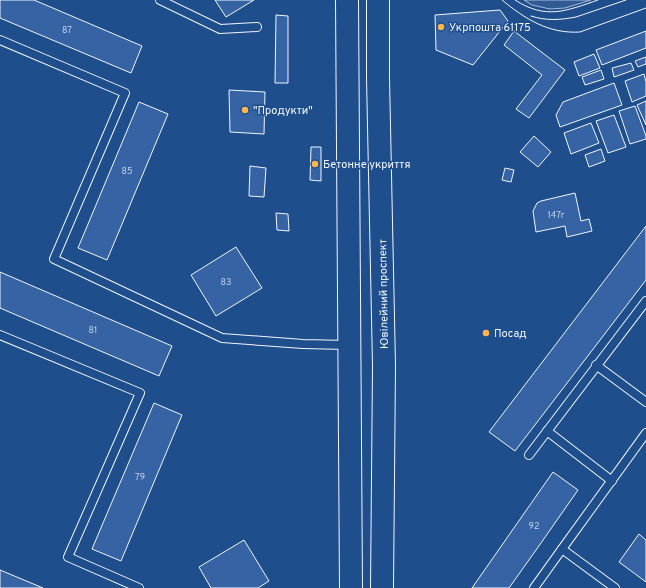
<svg xmlns="http://www.w3.org/2000/svg" width="646" height="588" viewBox="0 0 646 588" font-family="Overpass,sans-serif">
  <style>
    .built { fill: #305b95; stroke: #a8bbd7 }
    .building { fill: #3563a3; stroke: #f2f6ff }
    .lines { fill: none; stroke-linecap: round; stroke-linejoin: round }
    .service-casing { stroke: #f2f6ff; stroke-width: 10 }
    .primary-casing { stroke: #f2f6ff; stroke-width: 24 }
    .service { stroke: #1f4e8c; stroke-width: 8 }
    .primary { stroke: #1f4e8c; stroke-width: 22 }
    .tram { stroke: #f2f6ff; stroke-width: 1 }
    .poi-dot { fill: #ffb74d; stroke: #1f4e8c; stroke-width: 1.5 }
    .labels { text-anchor: middle; stroke-width: 3; stroke-linejoin: round; paint-order: stroke }
    .number-label { font-size: 9px; fill: #c3d1e8 }
    .poi-label { font-size: 11px; fill: #f2f6ff; stroke: #1f4e8c; text-anchor: start }
    .street-label { font-size: 11px; fill: #f2f6ff; stroke: #1f4e8c }
  </style>
  <rect width="100%" height="100%" fill="#1f4e8c"/>
  <path class="built" d="M524 0H591L565 8 550 9 532 5Z"/>
  <g class="building">
    <path d="M0 0H34L142 46 131 73 0 18Z"/>
    <path d="M215 0H254L226 17Z"/>
    <path d="M500 10 508 21 473 65 436 50 435 15Z"/>
    <path d="M276 15 288 16V83H275Z"/>
    <path d="M514 31 565 70 529 118 516 109 542 75 504 45Z"/>
    <path d="M646 31V48L602 65 596 50Z"/>
    <path d="M594 54 600 68 579 76 574 62Z"/>
    <path d="M646 57V64L638 67 635 61Z"/>
    <path d="M631 63 634 70 614 77 612 68Z"/>
    <path d="M601 70 604 79 585 85 582 77Z"/>
    <path d="M644 74 646 82V96L632 102 625 81Z"/>
    <path d="M614 83 622 105 560 127 556 115 563 102Z"/>
    <path d="M229 90 265 92 264 134 230 132Z"/>
    <path d="M646 101V125L637 105Z"/>
    <path d="M139 102 168 114 107 260 78 248Z"/>
    <path d="M635 106 646 136V139L630 144 619 111Z"/>
    <path d="M614 115 626 147 608 153 596 121Z"/>
    <path d="M591 123 599 143 571 154 564 133Z"/>
    <path d="M534 136 551 152 538 167 520 152Z"/>
    <path d="M311 147H321V181L310 180Z"/>
    <path d="M601 149 605 161 589 167 585 155Z"/>
    <path d="M250 166 266 168 264 197 249 196Z"/>
    <path d="M505 168 514 170 511 182 502 180Z"/>
    <path d="M575 193 581 221 589 219 592 231 567 237 565 226 536 232 533 211 537 203 541 201Z"/>
    <path d="M276 213 288 214 289 231 277 230Z"/>
    <path d="M646 226V280L515 451 489 432Z"/>
    <path d="M236 247 262 288 216 316 191 275Z"/>
    <path d="M0 272 172 346 159 376 0 308Z"/>
    <path d="M154 403 182 415 121 561 92 549Z"/>
    <path d="M553 472 578 490 541 543 509 588H472Z"/>
    <path d="M639 534 646 540V582L619 562Z"/>
    <path d="M244 540 269 581 258 588H211L199 567Z"/>
    <path d="M0 570 43 588H0Z"/>
  </g>
  <g class="lines">
    <g class="service-casing">
      <g id="service">
        <path d="M160 0 220 29 257 27"/>
        <path d="M0 40 125 93 54 259 222 338 303 344 348 345"/>
        <path d="M0 335 140 393 68 557 139 588"/>
        <path d="M596 365 646 402"/>
        <path d="M547 431 612 481"/>
        <path d="M529 455 646 301"/>
        <path d="M562 549 646 433"/>
        <path d="M534 588 562 549 615 588"/>
      </g>
    </g>
    <g class="primary-casing">
      <g id="primary">
        <path d="M347 0 351 588"/>
        <path d="M378 0V78L384 366 382 588"/>
      </g>
    </g>
    <use href="#service" class="service"/>
    <use href="#primary" class="primary"/>
    <g class="tram">
      <path d="M502 0C525 19 549 34 580 32L646 8"/>
      <path d="M515 0C546 20 566 11 598 0"/>
      <path d="M531 16C546 21 560 20 576 17L626 0"/>
    </g>
  </g>
  <g class="poi-dot">
    <circle cx="441" cy="27" r="4"/>
    <circle cx="245" cy="110" r="4"/>
    <circle cx="315" cy="164" r="4"/>
    <circle cx="486" cy="333" r="4"/>
  </g>
  <g class="labels">
    <g class="number-label">
      <text x="67" y="33">87</text>
      <text x="127" y="174">85</text>
      <text x="556" y="218">147г</text>
      <text x="226" y="285">83</text>
      <text x="93" y="333">81</text>
      <text x="140" y="480">79</text>
      <text x="534" y="529">92</text>
    </g>
    <g class="poi-label">
      <text x="449" y="31">Укрпошта 61175</text>
      <text x="253" y="114">"Продукти"</text>
      <text x="323" y="168">Бетонне укриття</text>
      <text x="494" y="337">Посад</text>
    </g>
    <g class="street-label">
      <text transform="translate(383 294) rotate(-91)" y="4">Ювілейний проспект</text>
    </g>
  </g>
</svg>
